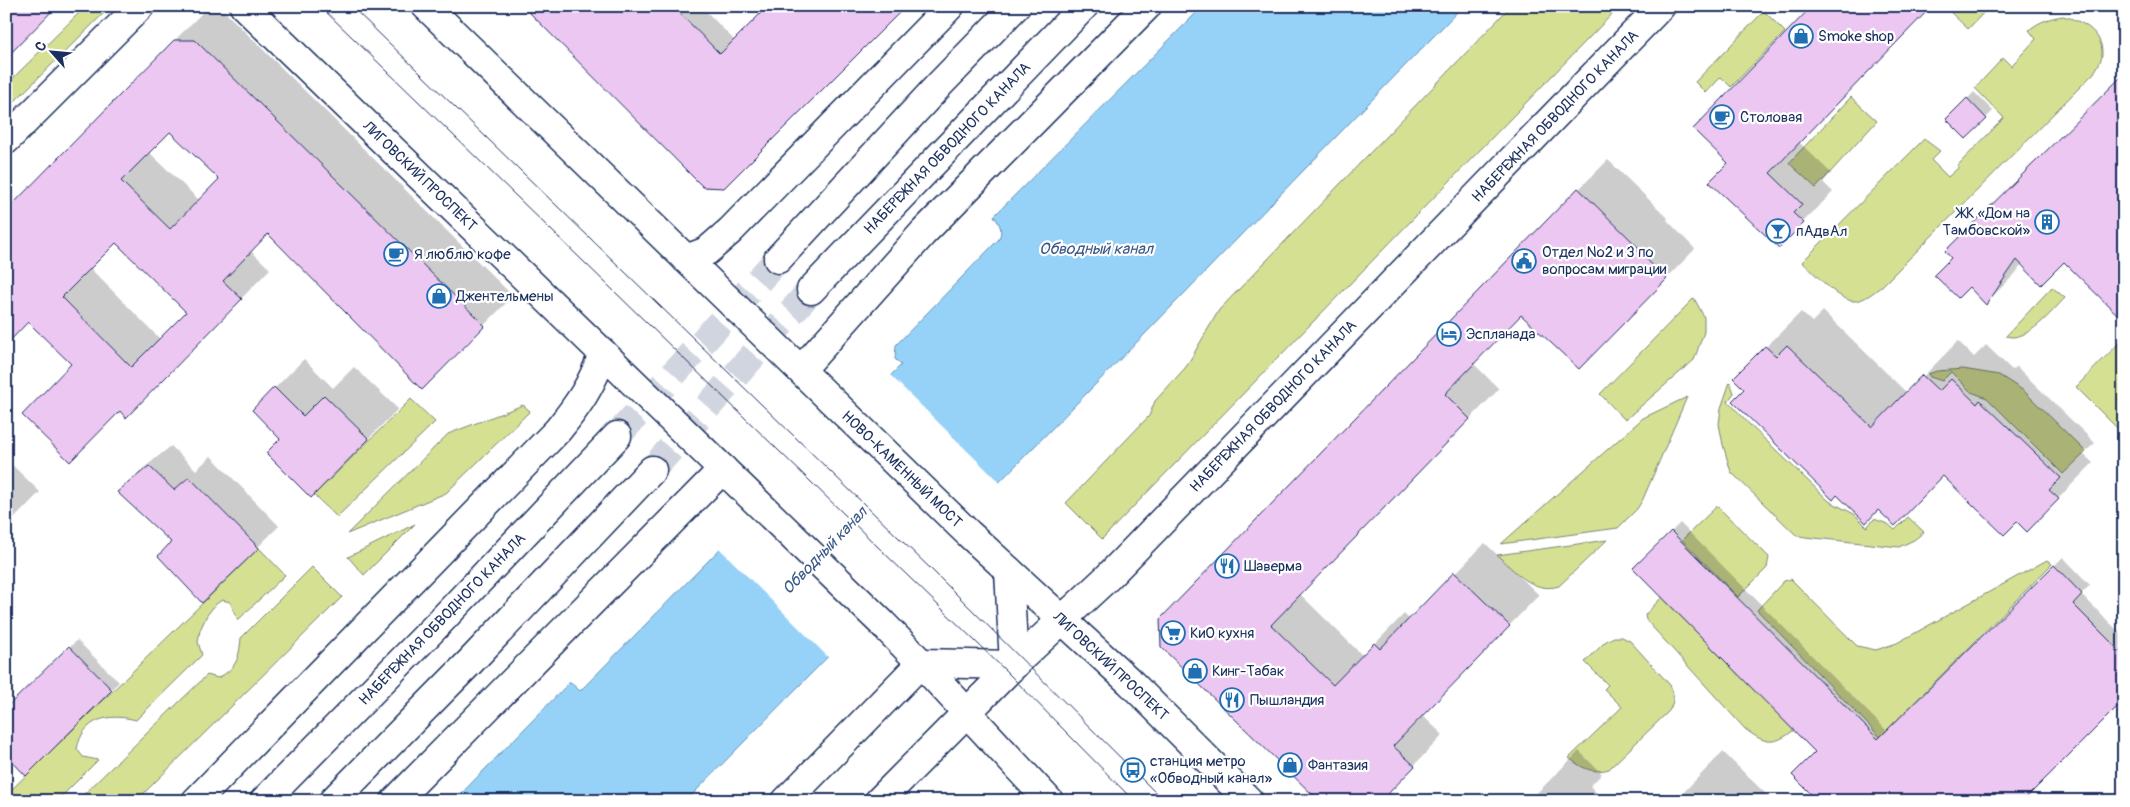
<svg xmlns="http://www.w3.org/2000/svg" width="2130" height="807" viewBox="0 0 2130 807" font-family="Pangolin,sans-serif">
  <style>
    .green { fill: #d5e093; stroke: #788878 }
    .water { fill: #96d2f7; stroke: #6591ba }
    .pier { fill: #fff }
    .shadow { fill: #0003; fill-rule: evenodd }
    .building { fill: #ecc7f2; stroke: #1b2f5e; fill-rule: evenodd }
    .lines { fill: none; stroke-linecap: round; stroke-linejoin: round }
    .secondary-tunnel { stroke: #d1d5df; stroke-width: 28; stroke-dasharray: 28 14; stroke-linecap: butt }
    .minor-casing { stroke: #1b2f5e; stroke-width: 31 }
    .secondary-casing { stroke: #1b2f5e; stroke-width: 31 }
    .primary-casing { stroke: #1b2f5e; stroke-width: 31 }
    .minor { stroke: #fff; stroke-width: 28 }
    .secondary { stroke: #fff; stroke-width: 28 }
    .primary { stroke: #fff; stroke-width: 28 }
    .tram { stroke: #1b2f5e; stroke-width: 1 }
    .labels { text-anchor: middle; stroke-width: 4.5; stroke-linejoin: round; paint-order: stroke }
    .poi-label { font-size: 15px; fill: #1b2f5e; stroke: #fff; text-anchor: start }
    .street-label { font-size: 15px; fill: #1b2f5e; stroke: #fff }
    .water-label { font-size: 16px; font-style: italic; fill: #3a5884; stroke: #fff }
  </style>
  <rect width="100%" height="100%" fill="#fff"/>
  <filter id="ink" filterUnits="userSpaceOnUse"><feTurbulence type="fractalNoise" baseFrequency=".02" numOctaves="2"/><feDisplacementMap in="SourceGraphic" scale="10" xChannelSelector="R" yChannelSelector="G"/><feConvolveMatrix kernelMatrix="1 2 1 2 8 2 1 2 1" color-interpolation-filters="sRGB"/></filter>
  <g filter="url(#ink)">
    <g class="green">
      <path d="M86 6H111L14 102 6 95V85Z"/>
      <path d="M1511 6H1620L1102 539 1066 503 1149 416 1155 401 1186 367 1219 310Z"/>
      <path d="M1944 6H1990L1968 29Z"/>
      <path d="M1764 11 1785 32 1731 87 1721 77 1706 93 1695 82Z"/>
      <path d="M2063 16C2082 21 2103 32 2102 54 2102 60 2097 67 2094 73L1882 286C1874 292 1865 300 1855 301 1839 302 1814 272 1802 262L1924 139 1940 151 1931 160 1948 177 1958 168V165L2004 118 1975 88 2003 58 2011 66 2036 39 2029 30C2040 21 2050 18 2063 16Z"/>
      <path d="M1851 97 1877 121 1816 188 1789 163Z"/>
      <path d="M2052 287 2065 298C2052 311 2027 343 2006 336Z"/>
      <path d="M1694 298 1704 317V332L1694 360 1625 420 1600 394Z"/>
      <path d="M2120 342H2124V427L2120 431 2076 387Z"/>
      <path d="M1963 369 1999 375 2024 391 2086 452 2063 474 1987 398 1971 392 1951 372 1942 381 1930 377 1928 374 1937 371Z"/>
      <path d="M1730 382 1734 393 1728 401 1751 426 1829 501 1854 514 1867 527 1874 519 1888 524 1895 530 1908 517 1924 532 1914 540 1899 547 1805 537 1796 535 1731 472 1723 445 1719 424 1721 408Z"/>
      <path d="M1687 397 1643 499 1637 509 1618 528 1501 544 1643 418Z"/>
      <path d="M411 399 435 422 337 517 314 495Z"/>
      <path d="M523 405 530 411 446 493 347 534 448 434Z"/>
      <path d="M1717 506 1769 557 1767 568 1738 597 1682 540Z"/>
      <path d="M415 524 364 575 348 557Z"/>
      <path d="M1607 540 1559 586C1533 594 1515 571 1497 555Z"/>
      <path d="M259 548 285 575 238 620 230 602 222 600 216 604 207 615 200 630 198 642 202 655 136 720C109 713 83 718 77 749L83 757 98 760 57 801H6V795Z"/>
      <path d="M2047 560 2052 564 1880 737 1757 610 1784 581 1791 579 1857 646 1876 650 1897 643Z"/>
      <path d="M312 567 342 597 136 801H77L207 675 218 678C237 668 239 658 241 638Z"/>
      <path d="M1662 597 1794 730C1774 746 1765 744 1745 729L1646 620 1645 615Z"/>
      <path d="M1614 637H1622L1630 641 1670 685C1675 695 1674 702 1669 711L1609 769C1592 774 1582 768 1569 758L1622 707 1604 689 1608 685 1585 662 1606 641Z"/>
    </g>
    <path class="water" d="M1203 6H1463L1143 336 686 801H454L570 682 580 691 901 365 895 359 896 345 999 239C1003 229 1000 225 994 216Z"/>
    <path class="pier" d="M889 374 1001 484 830 659 718 547Z"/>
    <g class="shadow">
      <path d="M536 6H701L735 41 723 187Z"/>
      <path d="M2120 6H2124V19L2116 11Z"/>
      <path d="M204 11H224L513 296 422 388 268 233 251 251 270 269 155 387 29 321 175 40ZM170 130 221 179 200 201 149 152ZM117 241 187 312 160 339 90 268Z"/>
      <path d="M2124 75 2064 260 2022 264 2016 273 1986 303Z"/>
      <path d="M1974 92 1993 111 1966 138 1948 119Z"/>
      <path d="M1799 142 1831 173 1823 182 1833 192 1779 246 1730 163Z"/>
      <path d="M1608 160 1668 218 1667 220 1695 249 1609 338 1521 314 1473 363 1499 389 1300 594 1363 656 1404 614 1410 620 1485 543 1539 595 1422 715 1443 735 1380 801 1162 647 1579 189Z"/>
      <path d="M1823 311 1907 393 1958 341 1974 357 1986 345 2012 370 2016 366 2095 443 2083 454 2093 463 2027 530 2017 520 1944 475 1746 389 1735 378 1801 312 1812 322Z"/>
      <path d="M304 359 333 388 354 367 398 409 311 496 282 439 253 410Z"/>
      <path d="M171 446 196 470 211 456 279 526 258 547 119 492 140 471Z"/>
      <path d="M6 459 40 492 6 527Z"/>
      <path d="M1680 523 1887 731 2063 557 2090 585 2081 594 2124 637V698L2021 801H1817V752L1635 568Z"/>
      <path d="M6 598 10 602 6 606Z"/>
      <path d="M77 640 119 682 26 774 6 709Z"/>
      <path d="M1579 751 1602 774 1590 786 1605 801H1529Z"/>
      <path d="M1723 752 1773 801H1675Z"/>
      <path d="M1000 795 1007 801H994Z"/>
    </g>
    <g class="building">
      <path d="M6 6H57L6 58Z"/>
      <path d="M523 6H673L720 54 768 6H906L724 188 703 187Z"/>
      <path d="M1812 6H1932L1770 173 1802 204 1793 213 1804 223 1779 248 1709 182 1728 163 1693 129Z"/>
      <path d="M174 40H195L485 326 422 390 268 234 223 281 242 299 126 418 120 411 70 462 22 415 71 364 28 322 6 345V211ZM170 132 219 179 170 229 121 181ZM116 243 186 312 131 367 62 297Z"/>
      <path d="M2124 74V321L2064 262 2041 285 2017 260 1986 305 1969 287 1958 298 1934 275 1951 258 1945 251Z"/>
      <path d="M1967 98 1987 119 1966 139 1946 119Z"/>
      <path d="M1578 188 1639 248 1638 251 1667 279 1579 369 1521 315 1445 394 1470 419 1271 625 1333 685 1374 643 1380 649 1454 572 1510 626 1393 746 1415 766 1381 801H1319L1161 647 1160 619Z"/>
      <path d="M1787 345 1872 427 1922 375 1939 391 1951 379 1977 404 1980 400 2061 478 2049 490 2059 499 2027 532 2017 522 2004 535 1943 476 1895 526 1878 510 1866 523 1837 495 1833 500 1732 401 1744 389 1733 378 1765 346 1776 356Z"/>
      <path d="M274 387 303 416 324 395 369 439 311 498 266 453 280 439 252 410Z"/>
      <path d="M149 466 174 490 189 477 259 548 202 603 158 556 171 542 117 492Z"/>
      <path d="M1671 531 1878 739 2054 565 2082 594 2073 604 2124 655V700L2023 801H1818L1792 775 1815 752 1633 568Z"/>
      <path d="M69 646 112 690 26 776 6 755V708Z"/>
    </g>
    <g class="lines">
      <g class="secondary-tunnel">
        <path d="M617 436 778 259"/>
        <path d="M652 470 811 290"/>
      </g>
      <g class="minor-casing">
        <path id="minor" d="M6 140 140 6"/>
      </g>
      <g class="secondary-casing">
        <g id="secondary">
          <path d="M686 259 707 251 730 231 950 6"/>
          <path d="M778 259 940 84 1016 6"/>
          <path d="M811 290 1084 6"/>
          <path d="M801 370 923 233 1147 6"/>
          <path d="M1009 571 1014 665"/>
          <path d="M196 801 558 430C579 404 592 385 603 353"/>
          <path d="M264 801 435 627 617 436"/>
          <path d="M333 801 471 661 652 470"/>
          <path d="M395 801 723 469"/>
          <path d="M786 801 921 663 1014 665"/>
          <path d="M879 801 1021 658 1108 577 1661 6"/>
        </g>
      </g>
      <g class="primary-casing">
        <g id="primary">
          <path d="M244 6 882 623 921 663 1049 801"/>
          <path d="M426 6 969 534 1130 682 1249 801"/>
        </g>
      </g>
      <use href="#minor" class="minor"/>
      <use href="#secondary" class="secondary"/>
      <use href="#primary" class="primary"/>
      <g class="tram">
        <path d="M320 6 1007 672 1134 801"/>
        <path d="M351 6 933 571 1164 801"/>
      </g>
    </g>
  </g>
  <defs>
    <g id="shop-ring" transform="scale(1.25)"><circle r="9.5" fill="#fff" stroke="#1f6fb2" stroke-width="1.5"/><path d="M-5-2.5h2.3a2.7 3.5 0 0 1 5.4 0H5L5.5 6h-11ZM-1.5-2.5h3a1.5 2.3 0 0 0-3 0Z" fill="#1f6fb2"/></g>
    <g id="cafe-ring" transform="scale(1.25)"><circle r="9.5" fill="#fff" stroke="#1f6fb2" stroke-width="1.5"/><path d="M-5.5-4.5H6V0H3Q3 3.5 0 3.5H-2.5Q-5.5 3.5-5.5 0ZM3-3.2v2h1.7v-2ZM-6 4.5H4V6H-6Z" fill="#1f6fb2"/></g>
    <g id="building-ring" transform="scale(1.25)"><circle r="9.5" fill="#fff" stroke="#1f6fb2" stroke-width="1.5"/><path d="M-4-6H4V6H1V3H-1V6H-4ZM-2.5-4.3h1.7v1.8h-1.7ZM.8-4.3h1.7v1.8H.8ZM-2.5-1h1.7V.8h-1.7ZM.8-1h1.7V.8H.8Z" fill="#1f6fb2"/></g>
    <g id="bar-ring" transform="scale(1.25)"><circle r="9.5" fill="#fff" stroke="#1f6fb2" stroke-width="1.5"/><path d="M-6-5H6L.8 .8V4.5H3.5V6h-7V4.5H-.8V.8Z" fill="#1f6fb2"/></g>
    <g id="civic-ring" transform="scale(1.25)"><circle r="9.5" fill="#fff" stroke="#1f6fb2" stroke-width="1.5"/><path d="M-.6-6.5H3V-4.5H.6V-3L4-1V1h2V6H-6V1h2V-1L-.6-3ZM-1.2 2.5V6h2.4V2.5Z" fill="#1f6fb2"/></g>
    <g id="hotel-ring" transform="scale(1.25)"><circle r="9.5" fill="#fff" stroke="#1f6fb2" stroke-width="1.5"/><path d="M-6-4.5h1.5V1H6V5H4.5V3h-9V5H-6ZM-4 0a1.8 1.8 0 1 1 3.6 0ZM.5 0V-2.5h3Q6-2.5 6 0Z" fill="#1f6fb2"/></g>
    <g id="restaurant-ring" transform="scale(1.25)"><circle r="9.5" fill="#fff" stroke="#1f6fb2" stroke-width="1.5"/><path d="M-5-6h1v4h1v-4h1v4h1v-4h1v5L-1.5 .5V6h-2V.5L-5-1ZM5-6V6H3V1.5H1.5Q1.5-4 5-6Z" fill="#1f6fb2"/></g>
    <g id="supermarket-ring" transform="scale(1.25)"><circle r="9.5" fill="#fff" stroke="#1f6fb2" stroke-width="1.5"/><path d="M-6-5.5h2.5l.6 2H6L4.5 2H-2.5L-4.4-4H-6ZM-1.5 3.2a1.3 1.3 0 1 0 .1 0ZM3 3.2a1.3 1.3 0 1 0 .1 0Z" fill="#1f6fb2"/></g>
    <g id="bus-ring" transform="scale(1.25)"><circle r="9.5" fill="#fff" stroke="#1f6fb2" stroke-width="1.5"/><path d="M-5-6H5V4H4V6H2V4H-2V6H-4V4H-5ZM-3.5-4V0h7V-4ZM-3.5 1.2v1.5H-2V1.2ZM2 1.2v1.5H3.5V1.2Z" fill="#1f6fb2"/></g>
  </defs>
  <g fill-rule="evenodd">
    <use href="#shop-ring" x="1801" y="36"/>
    <use href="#cafe-ring" x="1722" y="117"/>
    <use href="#building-ring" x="2047" y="222"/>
    <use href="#bar-ring" x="1778" y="231"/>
    <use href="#cafe-ring" x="396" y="254"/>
    <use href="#civic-ring" x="1524" y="261"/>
    <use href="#shop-ring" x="439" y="296"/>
    <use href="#hotel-ring" x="1449" y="334"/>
    <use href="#restaurant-ring" x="1227" y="566"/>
    <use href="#supermarket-ring" x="1173" y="633"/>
    <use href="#shop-ring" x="1195" y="671"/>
    <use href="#restaurant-ring" x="1232" y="700"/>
    <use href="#shop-ring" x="1290" y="765"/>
    <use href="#bus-ring" x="1133" y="770"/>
  </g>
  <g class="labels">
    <g class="poi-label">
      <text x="1818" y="41">Smoke shop</text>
      <text x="1740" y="122">Столовая</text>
      <text x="2030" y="218" text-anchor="end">ЖК «Дом на<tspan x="2030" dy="17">Тамбовской»</tspan></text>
      <text x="1796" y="236">пАдвАл</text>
      <text x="1542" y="257">Отдел №2 и 3 по<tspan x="1542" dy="17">вопросам миграции</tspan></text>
      <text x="414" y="259">Я люблю кофе</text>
      <text x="456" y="301">Джентельмены</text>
      <text x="1466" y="339">Эспланада</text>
      <text x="1244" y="571">Шаверма</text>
      <text x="1190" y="638">КиО кухня</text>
      <text x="1212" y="676">Кинг-Табак</text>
      <text x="1250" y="705">Пышландия</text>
      <text x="1150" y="766">станция метро<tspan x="1150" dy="17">«Обводный канал»</tspan></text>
      <text x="1308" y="770">Фантазия</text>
    </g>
    <g class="street-label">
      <text transform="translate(1555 116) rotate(-46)" y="5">НАБЕРЕЖНАЯ ОБВОДНОГО КАНАЛА</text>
      <text transform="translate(947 148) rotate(-46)" y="5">НАБЕРЕЖНАЯ ОБВОДНОГО КАНАЛА</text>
      <text transform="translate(420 176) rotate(44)" y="5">ЛИГОВСКИЙ ПРОСПЕКТ</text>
      <text transform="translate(1273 406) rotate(-46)" y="5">НАБЕРЕЖНАЯ ОБВОДНОГО КАНАЛА</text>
      <text transform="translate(902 469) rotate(44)" y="5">НОВО-КАМЕННЫЙ МОСТ</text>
      <text transform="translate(442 619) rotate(-46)" y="5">НАБЕРЕЖНАЯ ОБВОДНОГО КАНАЛА</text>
      <text transform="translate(1111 666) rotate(43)" y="5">ЛИГОВСКИЙ ПРОСПЕКТ</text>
    </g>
    <g class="water-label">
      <text x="1096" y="254">Обводный канал</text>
      <text transform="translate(824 550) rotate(-46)" y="6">Обводный канал</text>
    </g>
  </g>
  <rect width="2130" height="807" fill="none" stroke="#fff" stroke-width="25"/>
  <rect x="12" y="12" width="2105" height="782" fill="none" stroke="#1b2f5e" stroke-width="2" filter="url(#ink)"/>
  <g transform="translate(52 52) rotate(297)" stroke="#ffffff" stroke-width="4" paint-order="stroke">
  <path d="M0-4L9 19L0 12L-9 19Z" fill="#1b2f5e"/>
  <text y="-8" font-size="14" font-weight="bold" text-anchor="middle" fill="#1b2f5e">С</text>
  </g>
</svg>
